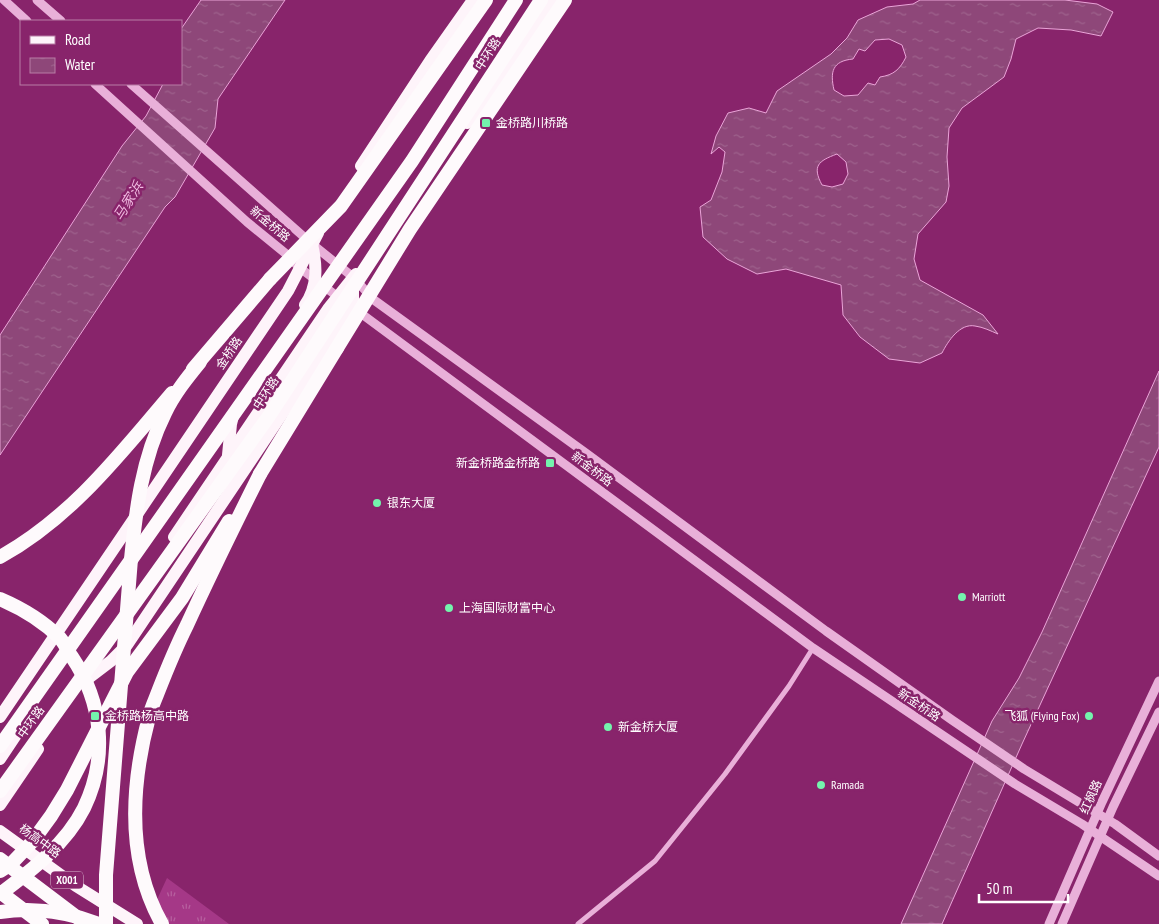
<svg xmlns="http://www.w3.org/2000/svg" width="1159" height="924" viewBox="0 0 1159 924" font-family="'PT Sans Narrow','Noto Sans SC',sans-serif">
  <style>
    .grass { fill: url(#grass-tufts) }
    .water { fill: url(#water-ripples); stroke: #eaa4d8; fill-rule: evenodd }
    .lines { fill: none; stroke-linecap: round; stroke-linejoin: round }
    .minor { stroke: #e9b0d9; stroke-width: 5 }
    .tertiary { stroke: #e9b0d9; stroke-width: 9 }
    .primary { stroke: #fef4fa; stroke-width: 12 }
    .trunk { stroke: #fefafc; stroke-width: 14 }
    .trunk-bridge { stroke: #fefafc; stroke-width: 14 }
    .poi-dot { fill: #74f4ad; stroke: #88246b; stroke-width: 2 }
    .labels { text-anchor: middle; stroke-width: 5; stroke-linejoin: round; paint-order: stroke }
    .shield { fill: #88246b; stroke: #dbbdd3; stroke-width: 1 }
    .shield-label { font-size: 11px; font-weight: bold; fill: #fff }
    .street-label { font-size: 12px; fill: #fff; stroke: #88246b }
    .poi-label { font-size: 12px; fill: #fff; stroke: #88246b; text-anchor: start }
    .water-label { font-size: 14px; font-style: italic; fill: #f1bce2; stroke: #88246b }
  </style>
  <defs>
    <pattern id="grass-tufts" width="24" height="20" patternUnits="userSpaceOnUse" patternTransform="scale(1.25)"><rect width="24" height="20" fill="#a53887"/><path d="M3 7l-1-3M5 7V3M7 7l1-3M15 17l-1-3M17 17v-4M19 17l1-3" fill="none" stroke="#b7609f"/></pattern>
    <pattern id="water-ripples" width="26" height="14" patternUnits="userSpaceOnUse" patternTransform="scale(1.25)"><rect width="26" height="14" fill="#8e4779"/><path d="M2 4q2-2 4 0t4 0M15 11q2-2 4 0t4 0" fill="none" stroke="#9f638d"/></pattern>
  </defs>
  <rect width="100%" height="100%" fill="#88246b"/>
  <path class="grass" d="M167 878 229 924H161L150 915Z"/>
  <g class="water">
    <path d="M201 0H285L218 99 215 128 175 197 165 207 0 455V335L122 146 146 116 163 84H181V29Z"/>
    <path d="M920 0H1065L1097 4 1113 12 1101 36 1071 30 1038 28 1016 39 1011 59 1004 77 962 108 949 128 947 157 949 186 946 202 918 234 914 259 920 280 983 315 998 334C991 331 983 327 975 326 960 323 948 341 942 353L920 363 889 359 860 337 843 315 841 285 786 269 757 274 727 259 703 237 700 207 711 200 722 172 725 152 719 147 711 154 716 136 728 113 749 108 766 113 777 91 831 54 847 38 858 20 887 7 913 4ZM889 39 902 45 906 57C900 69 894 75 880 77L875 85 868 83 858 95 844 96 834 90C830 72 832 61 853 59L859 49 865 51 875 40ZM837 154 846 162 848 174 843 184 832 187 822 185C812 166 818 161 837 154Z"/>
    <path d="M1159 371V447L1022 744 942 924H901L992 721 1019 678 1042 632Z"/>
  </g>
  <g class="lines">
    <path class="minor" d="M578 924 655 861 725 774 789 686 813 648"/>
    <g class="tertiary">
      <path d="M4 0 27 21"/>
      <path d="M37 0 61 21"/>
      <path d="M95 84 247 222 285 253 300 268 342 300"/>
      <path d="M131 84 312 244 353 277 374 300 587 454 826 631 952 720 1024 769 1115 824 1159 856"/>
      <path d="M355 309 813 648 1015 784 1082 824 1159 876"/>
      <path d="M1049 924 1102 802 1159 681"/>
      <path d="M1062 924 1113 807 1159 712"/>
    </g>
    <g class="primary">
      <path d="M467 123 553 0"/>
      <path d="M361 166 430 61 473 0"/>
      <path d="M305 305C318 286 317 266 312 244"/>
      <path d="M228 455 231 424 233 416"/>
      <path d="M174 537 328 309 356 274"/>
      <path d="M86 680 111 661 127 645 353 308V282"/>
      <path d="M0 717 288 291 318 233"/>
      <path d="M0 759 16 735"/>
      <path d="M0 805 38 749"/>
      <path d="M0 831 76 886 137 924"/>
    </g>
    <g class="trunk">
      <path d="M193 369 270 279"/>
      <path d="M260 474 337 348"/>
      <path d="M0 557C72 517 120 454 172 393"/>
      <path d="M0 859 78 918"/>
      <path d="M0 892 42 924"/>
    </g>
    <g class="trunk-bridge">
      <path d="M270 279 341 206 486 0"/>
      <path d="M337 348 410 229 565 0"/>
      <path d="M0 599C21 608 43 621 60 638 65 644 68 651 72 657 103 703 108 758 84 808 66 844 31 871 0 894"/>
      <path d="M0 746 412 161 516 0"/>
      <path d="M0 791 269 416 541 0"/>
      <path d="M0 871 11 864 32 842 51 816 67 790 127 672 182 598 229 521"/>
      <path d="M0 912C33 907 68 912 99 924"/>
      <path d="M106 924V875L131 559C136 509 142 459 165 413 174 394 187 378 200 362"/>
      <path d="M162 924C126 860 131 785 149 717 151 708 155 700 158 692 167 669 176 647 187 625 210 575 235 524 260 474"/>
    </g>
  </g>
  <g class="poi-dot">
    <rect x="481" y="118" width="10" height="10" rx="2.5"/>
    <rect x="545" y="458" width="10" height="10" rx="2.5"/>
    <circle cx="377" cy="503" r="5"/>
    <circle cx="962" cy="597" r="5"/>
    <circle cx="449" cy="608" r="5"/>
    <rect x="90" y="711" width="10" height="10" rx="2.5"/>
    <circle cx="1089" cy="716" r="5"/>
    <circle cx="608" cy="727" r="5"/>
    <circle cx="821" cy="785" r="5"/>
  </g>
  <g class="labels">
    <rect class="shield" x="51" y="871.5" width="32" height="17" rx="4"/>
    <g class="shield-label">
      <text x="67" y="884">X001</text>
    </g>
    <g class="street-label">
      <text transform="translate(488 54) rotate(-57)" y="4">中环路</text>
      <text transform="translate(270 224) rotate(40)" y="4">新金桥路</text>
      <text transform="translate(229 353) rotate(-56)" y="4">金桥路</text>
      <text transform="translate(266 393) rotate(-57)" y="4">中环路</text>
      <text transform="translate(592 469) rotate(37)" y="4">新金桥路</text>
      <text transform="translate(919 705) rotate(34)" y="4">新金桥路</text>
      <text transform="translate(31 722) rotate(-54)" y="4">中环路</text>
      <text transform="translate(1091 797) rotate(-66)" y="4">红枫路</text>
      <text transform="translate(40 841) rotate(36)" y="4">杨高中路</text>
    </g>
    <g class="poi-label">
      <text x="496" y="127">金桥路川桥路</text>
      <text x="540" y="467" text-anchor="end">新金桥路金桥路</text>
      <text x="387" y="507">银东大厦</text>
      <text x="972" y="601">Marriott</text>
      <text x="459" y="612">上海国际财富中心</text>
      <text x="105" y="720">金桥路杨高中路</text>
      <text x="1079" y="720" text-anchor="end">飞狐 (Flying Fox)</text>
      <text x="618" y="731">新金桥大厦</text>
      <text x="831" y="789">Ramada</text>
    </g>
    <g class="water-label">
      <text transform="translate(128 201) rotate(-58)" y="5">马家浜</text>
    </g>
  </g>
  <rect x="20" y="20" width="162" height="65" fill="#88246b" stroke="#b87ca6"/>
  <rect x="30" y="36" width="25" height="8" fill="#fef4fa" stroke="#b87ca6"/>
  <text x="65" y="45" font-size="15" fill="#ffffff">Road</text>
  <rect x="30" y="58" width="25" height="15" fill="url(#water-ripples)" stroke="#b87ca6"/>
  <text x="65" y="70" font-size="15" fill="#ffffff">Water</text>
  <path d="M979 894v8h89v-8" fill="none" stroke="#ffffff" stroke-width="2.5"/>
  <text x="986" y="894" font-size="15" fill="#ffffff" stroke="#88246b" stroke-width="4" paint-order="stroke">50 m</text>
</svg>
